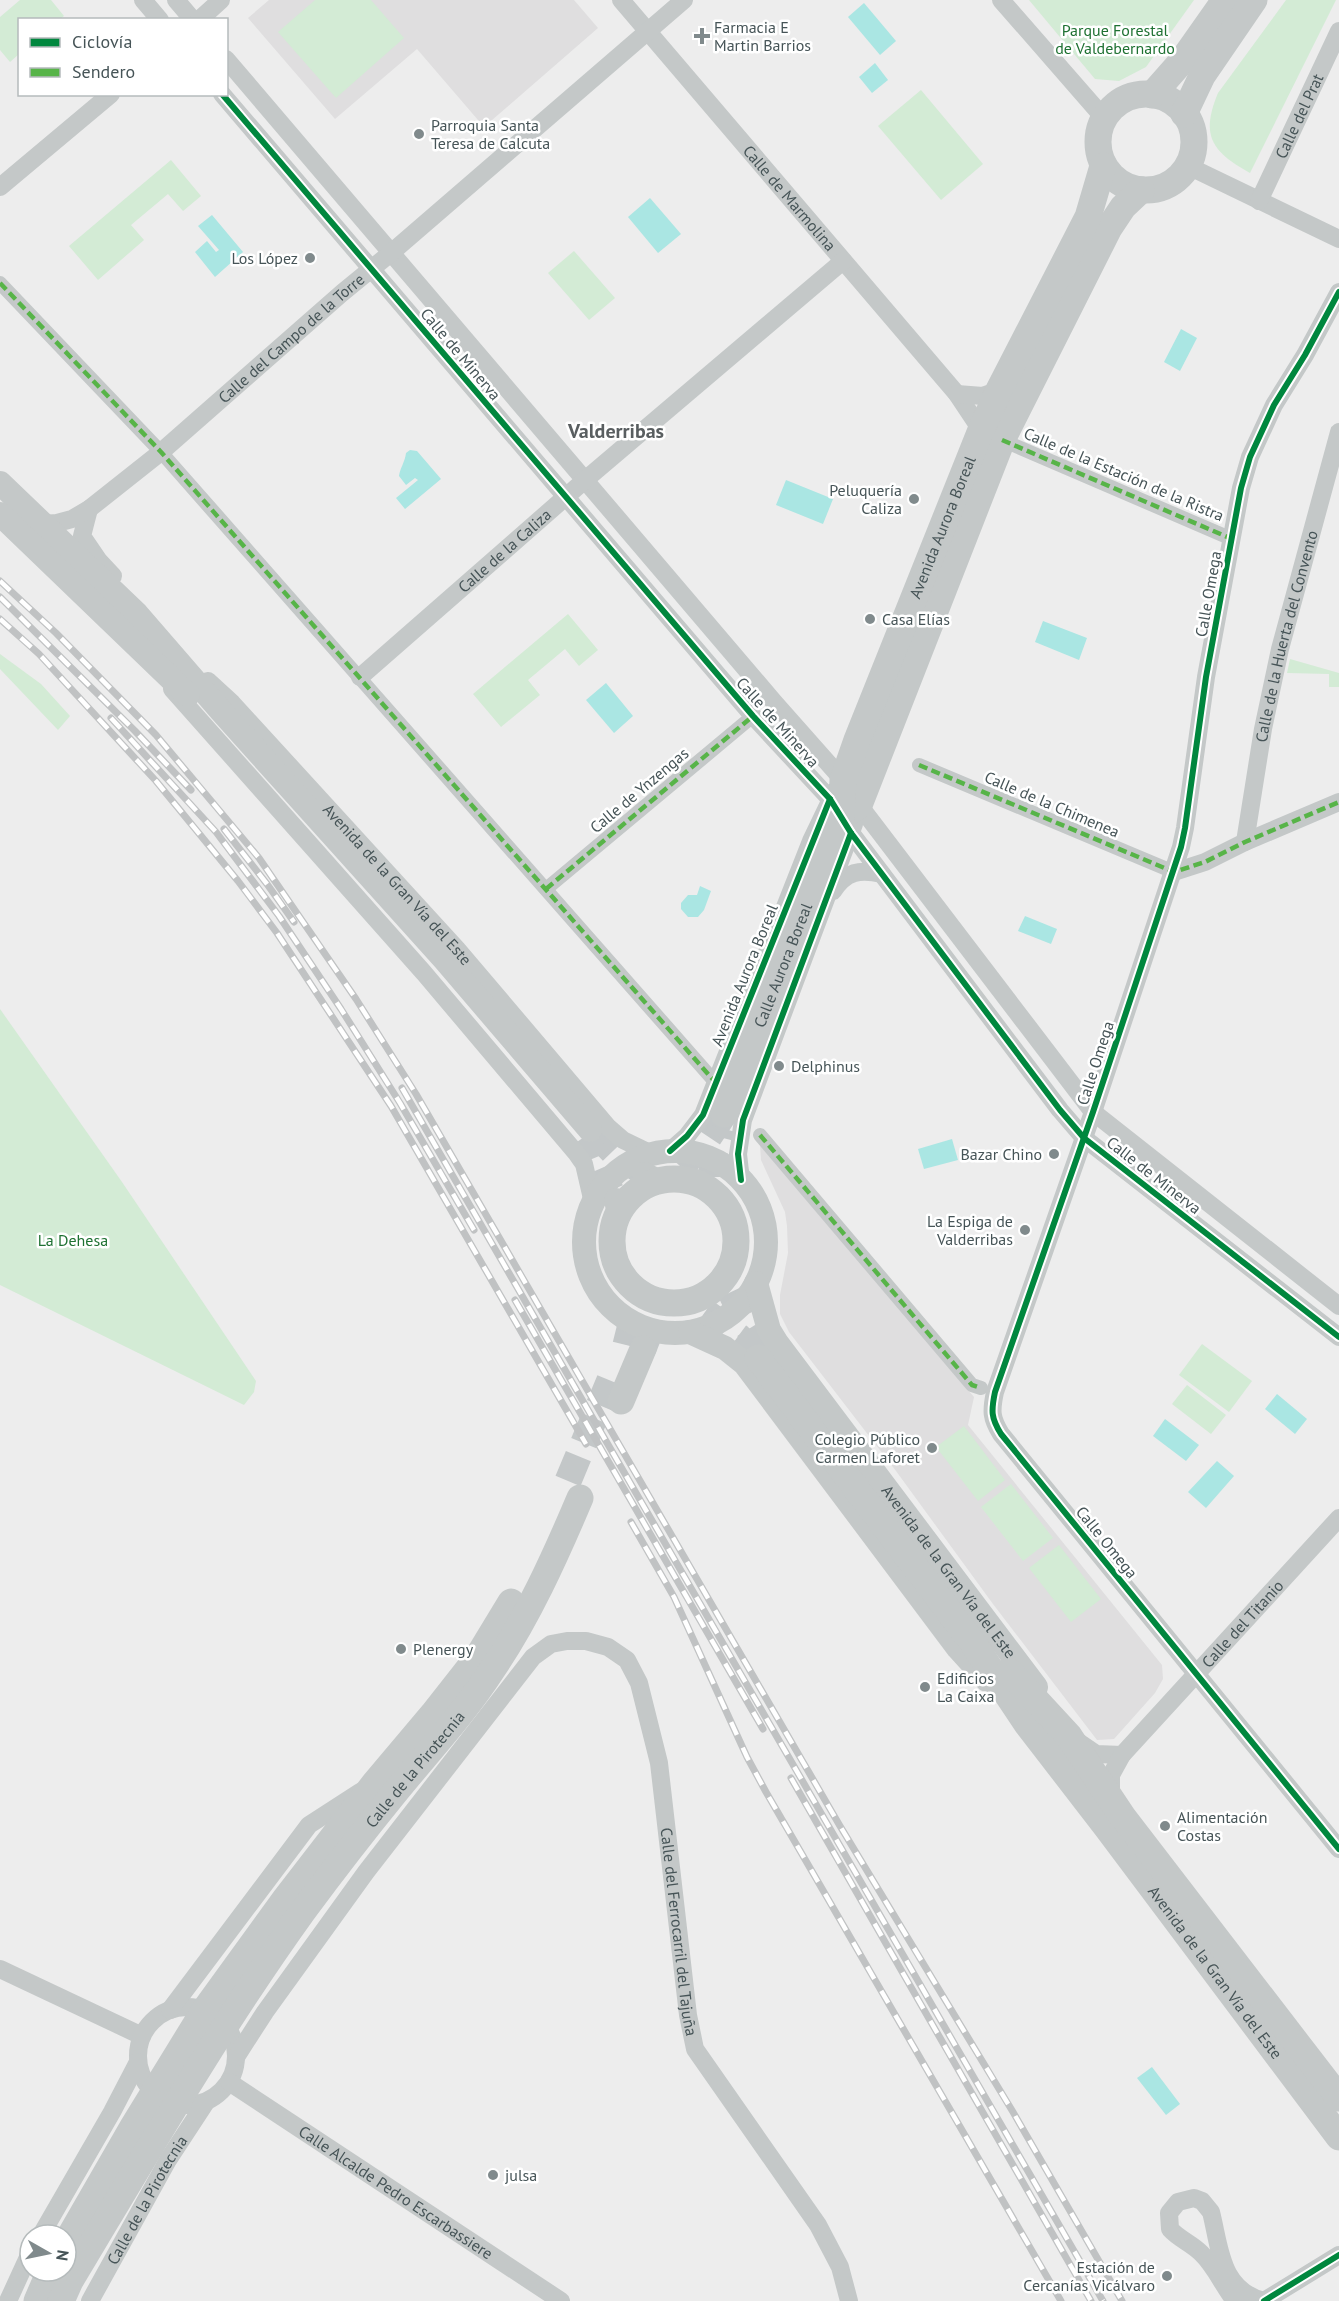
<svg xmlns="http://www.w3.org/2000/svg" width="1339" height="2301" viewBox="0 0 1339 2301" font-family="'PT Sans',sans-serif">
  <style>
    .education { fill: #dfdedf }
    .green { fill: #d3ebd5 }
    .water { fill: #aae6e3 }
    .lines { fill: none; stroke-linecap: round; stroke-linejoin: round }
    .tertiary-tunnel { stroke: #c3c7c8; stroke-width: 24; stroke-dasharray: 24 12; stroke-linecap: butt }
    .secondary-tunnel { stroke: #c3c7c8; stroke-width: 27; stroke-dasharray: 27 14; stroke-linecap: butt }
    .pedestrian { stroke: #c4c8c8; stroke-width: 14 }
    .minor { stroke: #c4c8c8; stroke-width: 18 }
    .tertiary { stroke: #c4c8c8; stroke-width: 24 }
    .secondary { stroke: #c4c8c8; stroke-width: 27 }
    .rail-casing { stroke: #c0c2c3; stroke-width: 7 }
    .rail { stroke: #fff; stroke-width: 4.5; stroke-dasharray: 14; stroke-linecap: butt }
    .quiet { stroke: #57b448; stroke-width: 4.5; stroke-dasharray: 9 4.5; stroke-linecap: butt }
    .cycleway-casing { stroke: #fff; stroke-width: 10 }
    .cycleway { stroke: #00873e; stroke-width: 6 }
    .poi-dot { fill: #808a8c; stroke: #fff; stroke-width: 2 }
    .labels { text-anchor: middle; stroke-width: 5; stroke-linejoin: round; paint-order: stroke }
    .poi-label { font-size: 16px; fill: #465457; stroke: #fff; text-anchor: start }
    .park-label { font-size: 16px; fill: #1e7132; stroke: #fff }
    .street-label { font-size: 16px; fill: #465457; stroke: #fff }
    .quarter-label { font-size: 20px; font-weight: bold; fill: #595e60; stroke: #fff }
  </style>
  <rect width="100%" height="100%" fill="#ededed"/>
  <g class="education">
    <path d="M269 0H574L598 28 484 127 417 49 335 119 248 18Z"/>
    <path d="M760 1145 974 1397 968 1425 1162 1665 1163 1679 1155 1693 1114 1739 1097 1740 993 1604 896 1471 789 1332 780 1314V1295L788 1253 787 1226 785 1212 761 1160Z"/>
  </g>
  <g class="green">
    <path d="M20 0H51L64 16 60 19 20 20 19 54 10 62 0 50V17Z"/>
    <path d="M315 0H371L404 38 336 98 278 32Z"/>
    <path d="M1029 0H1194L1146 67 1119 81 1095 79Z"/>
    <path d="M1286 0H1336L1250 173C1212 152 1200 136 1218 93Z"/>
    <path d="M921 90 983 164 941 200 878 126Z"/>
    <path d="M171 160 201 196 183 211 168 194 131 225 144 240 98 280 69 246Z"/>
    <path d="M574 251 615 298 589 320 548 273Z"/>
    <path d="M568 614 598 650 579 666 565 649 528 680 540 695 501 727 473 694Z"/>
    <path d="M0 654 41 684 70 716 58 730 0 669Z"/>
    <path d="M1290 659 1339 673V687H1329V674L1287 673Z"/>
    <path d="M0 1009 122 1182 256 1381 254 1392 244 1405 0 1285Z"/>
    <path d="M1202 1344 1252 1381 1229 1412 1179 1375Z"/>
    <path d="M1187 1385 1226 1415 1211 1434 1172 1404Z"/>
    <path d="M964 1426 1005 1480 978 1501 936 1447Z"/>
    <path d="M1011 1484 1053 1538 1023 1561 981 1507Z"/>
    <path d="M1059 1545 1101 1599 1071 1622 1029 1568Z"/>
  </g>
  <g class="water">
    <path d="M864 3 896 41 880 55 848 17Z"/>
    <path d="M875 63 888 80 872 93 859 77Z"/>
    <path d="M650 198 681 234 658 253 628 217Z"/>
    <path d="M212 215 243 252 215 277 195 252 207 241 216 252 219 250 198 226Z"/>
    <path d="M1181 329 1197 338 1180 371 1164 362Z"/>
    <path d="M410 450 417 451 441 479 405 509 396 498 418 480 415 478 406 485 399 476C400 468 405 462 406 453Z"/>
    <path d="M786 480 833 499 823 524 776 505Z"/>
    <path d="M1043 621 1087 638 1079 660 1035 642Z"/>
    <path d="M606 683 633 716 614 733 586 700Z"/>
    <path d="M700 886 711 891 704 910 698 917H688L681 909V903L688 895H697Z"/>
    <path d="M1025 916 1057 929 1051 944 1018 931Z"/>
    <path d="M952 1139 958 1160 924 1169 918 1149Z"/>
    <path d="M1277 1394 1307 1419 1295 1434 1265 1409Z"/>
    <path d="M1165 1419 1199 1445 1186 1461 1153 1436Z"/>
    <path d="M1217 1461 1234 1476 1206 1508 1188 1492Z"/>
    <path d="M1152 2067 1180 2104 1166 2115 1137 2078Z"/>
  </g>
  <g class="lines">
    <g class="tertiary-tunnel">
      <path d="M595 1135 616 1157 644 1174"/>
      <path d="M584 1137 597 1155 616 1200"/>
    </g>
    <g class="secondary-tunnel">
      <path d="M681 1167 706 1141 724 1114"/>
      <path d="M712 1177V1162L721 1128"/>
      <path d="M731 1292 747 1326 765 1355"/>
      <path d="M705 1312 739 1337 753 1351"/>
      <path d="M626 1345 635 1309"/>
      <path d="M643 1349 655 1318"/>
      <path d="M568 1481 610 1380"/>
    </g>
    <g class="pedestrian">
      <path d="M0 283 161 452 716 1083"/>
      <path d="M1002 440 1232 539"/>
      <path d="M919 765 1174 872"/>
      <path d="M546 889 753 716"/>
      <path d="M760 1135 972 1385 981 1388"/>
    </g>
    <g class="minor">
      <path d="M143 0 160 20"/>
      <path d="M176 0 193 20"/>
      <path id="s1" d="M621 0 957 394 981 430"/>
      <path d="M1001 0 1104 118"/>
      <path d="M199 20 221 0"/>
      <path d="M226 59 774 702 843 780 859 805 1093 1112 1339 1306"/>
      <path d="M222 94 753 716 830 799 851 833 1060 1110 1084 1138 1339 1337"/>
      <path d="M1188 166 1339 239"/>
      <path d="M0 187 111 94"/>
      <path id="s2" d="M1259 201 1339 31"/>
      <path d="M1339 292 1305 355 1274 405 1250 457 1241 488 1206 677 1185 828 1181 847 1093 1112 995 1392C991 1411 991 1418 1001 1434L1339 1849"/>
      <path d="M957 394 983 396 999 390"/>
      <path d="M89 509 82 536 99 561 113 576"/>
      <path id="s3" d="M41 524 57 523 72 519 89 509 161 452 342 293 392 252 684 0"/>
      <path id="s4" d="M360 677 585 480 843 261"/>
      <path id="s5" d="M208 681 232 703 457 949 608 1127 623 1140 652 1154"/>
      <path d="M172 689 424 973 577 1154 584 1164 593 1203"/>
      <path id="s6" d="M1245 842 1263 729 1280 649 1339 432"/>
      <path d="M1174 872 1205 862 1245 842 1339 802"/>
      <path d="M833 891C846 871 860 869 882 874"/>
      <path d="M670 1151 687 1136 703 1115 811 841 835 791"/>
      <path d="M741 1180 738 1154 743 1120 854 824"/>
      <path d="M1077 1741 1096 1754 1122 1755"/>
      <path id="s7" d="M1111 1799V1775L1122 1755 1339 1518"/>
      <path d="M0 1969 142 2036"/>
      <circle cx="187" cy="2056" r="49"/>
      <path d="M170 2010 309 1825 360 1792"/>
      <path id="s8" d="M236 2057 265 2012 366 1872 533 1657 551 1644 567 1641H586L608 1647 627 1660 639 1683 659 1763 688 2015 695 2049 818 2225 840 2267 849 2301"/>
      <path id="s9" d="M229 2082 561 2301"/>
      <path d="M41 2235 112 2112 138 2062"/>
      <path d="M8 2301 30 2253"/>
      <path id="s10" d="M90 2301 168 2160 206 2102"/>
      <path d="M1235 2301C1223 2286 1215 2266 1201 2253 1191 2243 1179 2239 1170 2229L1169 2213 1178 2202 1194 2198 1202 2201 1211 2212C1220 2247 1220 2290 1264 2301"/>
      <path d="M1264 2301 1339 2255"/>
    </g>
    <g class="tertiary">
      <path d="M0 483 137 614 221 711 444 959 590 1130"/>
      <path d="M0 514 188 695"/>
      <circle cx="675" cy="1242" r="91"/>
      <path d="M644 1174 658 1181"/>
      <path d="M616 1200 619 1214"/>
      <path id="s11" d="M756 1283 769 1330 777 1343 1036 1687"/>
      <path d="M690 1332 725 1348 745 1364 958 1648 987 1680"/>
    </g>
    <g class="secondary">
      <circle cx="1146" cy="142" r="48"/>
      <path d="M1152 95 1182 61 1225 0"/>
      <path d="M1184 114 1202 76 1254 0"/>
      <path d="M841 817 859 805 1002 440 1109 228 1123 207 1141 190"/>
      <path id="s12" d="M724 1114 841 817 843 780 857 740 981 430 999 390 1088 217 1103 166"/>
      <circle cx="674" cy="1241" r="62"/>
      <path id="s13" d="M758 1358 975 1646 1027 1724 1108 1829 1339 2137"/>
      <path d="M621 1401 643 1349"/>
      <path d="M1009 1671 1069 1736 1123 1817 1339 2098"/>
      <path d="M66 2243 134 2125 204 2011 286 1898 374 1784 433 1714 477 1658 511 1602"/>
      <path d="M37 2301 50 2271"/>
      <path id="s14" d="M61 2301 70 2281C145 2156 218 2029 303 1911 332 1872 362 1833 393 1795 426 1754 463 1715 492 1670 528 1617 555 1557 580 1498"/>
    </g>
    <g class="rail-casing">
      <g id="rail">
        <path d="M0 581 56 633 156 735 259 858 356 999 416 1094 840 1826 1013 2112 1122 2301"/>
        <path d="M0 597 135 731 191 790"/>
        <path d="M0 619 39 654 156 781 238 881 277 933 391 1106 586 1444"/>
        <path d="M111 718 216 832 279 916 341 1009 400 1103 474 1230"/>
        <path d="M224 829 267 884 294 922"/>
        <path d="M402 1088 1103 2301"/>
        <path d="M515 1300 763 1729"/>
        <path d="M631 1522 674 1597 747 1757 766 1792 1061 2301"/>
        <path d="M791 1778 1091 2301"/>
      </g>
    </g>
    <use href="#rail" class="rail"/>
    <g class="quiet">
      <path d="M0 283 161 452 716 1083"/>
      <path d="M1002 440 1232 539"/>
      <path d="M919 765 1174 872 1205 862 1245 842 1339 802"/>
      <path d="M546 889 753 716"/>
      <path d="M760 1135 972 1385 981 1388"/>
    </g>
    <g class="cycleway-casing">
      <g id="cycleway">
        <path d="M222 94 753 716 830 799 851 833 1060 1110 1084 1138 1339 1337"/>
        <path d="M1339 292 1305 355 1274 405 1250 457 1241 488 1206 677 1185 828 1181 847 1093 1112 995 1392C991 1411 991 1418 1001 1434L1339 1849"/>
        <path d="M670 1151 687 1136 703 1115 830 799"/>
        <path d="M741 1180 738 1154 743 1120 851 833"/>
        <path d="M1264 2301 1339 2255"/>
      </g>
    </g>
    <use href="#cycleway" class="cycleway"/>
  </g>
  <g class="poi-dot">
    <path d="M699 27h6v6h6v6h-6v6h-6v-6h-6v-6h6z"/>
    <circle cx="419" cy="134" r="6"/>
    <circle cx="310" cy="258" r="6"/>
    <circle cx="914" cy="499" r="6"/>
    <circle cx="870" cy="619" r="6"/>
    <circle cx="779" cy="1066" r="6"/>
    <circle cx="1054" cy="1154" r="6"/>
    <circle cx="1025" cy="1230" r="6"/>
    <circle cx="932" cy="1448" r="6"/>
    <circle cx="401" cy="1649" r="6"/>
    <circle cx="925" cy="1687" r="6"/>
    <circle cx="1165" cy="1826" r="6"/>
    <circle cx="493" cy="2175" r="6"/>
    <circle cx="1167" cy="2276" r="6"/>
  </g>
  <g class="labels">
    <g class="poi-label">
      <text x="714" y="33">Farmacia E<tspan x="714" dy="18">Martin Barrios</tspan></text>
      <text x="431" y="131">Parroquia Santa<tspan x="431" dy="18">Teresa de Calcuta</tspan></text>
      <text x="298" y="264" text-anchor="end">Los López</text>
      <text x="902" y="496" text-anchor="end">Peluquería<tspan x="902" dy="18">Caliza</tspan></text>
      <text x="882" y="625">Casa Elías</text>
      <text x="791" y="1072">Delphinus</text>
      <text x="1042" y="1160" text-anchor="end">Bazar Chino</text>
      <text x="1013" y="1227" text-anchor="end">La Espiga de<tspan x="1013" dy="18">Valderribas</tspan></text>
      <text x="920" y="1445" text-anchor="end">Colegio Público<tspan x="920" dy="18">Carmen Laforet</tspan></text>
      <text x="413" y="1655">Plenergy</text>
      <text x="937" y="1684">Edificios<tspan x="937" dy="18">La Caixa</tspan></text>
      <text x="1177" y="1823">Alimentación<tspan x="1177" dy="18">Costas</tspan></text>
      <text x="505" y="2181">julsa</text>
      <text x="1155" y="2273" text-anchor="end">Estación de<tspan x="1155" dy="18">Cercanías Vicálvaro</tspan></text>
    </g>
    <g class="park-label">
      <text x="1115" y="36">Parque Forestal<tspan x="1115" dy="18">de Valdebernardo</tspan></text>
      <text x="73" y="1246">La Dehesa</text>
    </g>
    <g class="street-label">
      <text dy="6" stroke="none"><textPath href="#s2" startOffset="94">Calle del Prat</textPath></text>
      <text dy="6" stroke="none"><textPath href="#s1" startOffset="260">Calle de Marmolina</textPath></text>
      <text dy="6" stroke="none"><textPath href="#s3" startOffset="316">Calle del Campo de la Torre</textPath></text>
      <text transform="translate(461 354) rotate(50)" y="6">Calle de Minerva</text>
      <text transform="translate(1124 474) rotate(23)" y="6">Calle de la Estación de la Ristra</text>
      <text dy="6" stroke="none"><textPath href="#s12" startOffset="628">Avenida Aurora Boreal</textPath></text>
      <text dy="6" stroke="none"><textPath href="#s4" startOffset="192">Calle de la Caliza</textPath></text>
      <text transform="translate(1208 594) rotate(-80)" y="6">Calle Omega</text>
      <text dy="6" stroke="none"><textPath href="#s6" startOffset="210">Calle de la Huerta del Convento</textPath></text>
      <text transform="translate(778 722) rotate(48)" y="6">Calle de Minerva</text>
      <text transform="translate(639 790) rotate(-40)" y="6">Calle de Ynzengas</text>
      <text transform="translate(1052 804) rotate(23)" y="6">Calle de la Chimenea</text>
      <text dy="6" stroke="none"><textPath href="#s5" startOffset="278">Avenida de la Gran Vía del Este</textPath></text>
      <text dy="6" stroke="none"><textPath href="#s12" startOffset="160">Calle Aurora Boreal</textPath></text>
      <text transform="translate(744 975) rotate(-68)" y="6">Avenida Aurora Boreal</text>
      <text transform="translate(1095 1063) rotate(-72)" y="6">Calle Omega</text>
      <text transform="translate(1154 1175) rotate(38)" y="6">Calle de Minerva</text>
      <text transform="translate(1107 1542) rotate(51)" y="6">Calle Omega</text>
      <text dy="6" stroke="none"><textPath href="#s11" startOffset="350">Avenida de la Gran Vía del Este</textPath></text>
      <text dy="6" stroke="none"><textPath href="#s7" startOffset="225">Calle del Titanio</textPath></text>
      <text dy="6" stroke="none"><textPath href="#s14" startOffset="640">Calle de la Pirotecnia</textPath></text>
      <text dy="6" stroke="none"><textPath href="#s8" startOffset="880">Calle del Ferrocarril del Tajuña</textPath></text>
      <text dy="6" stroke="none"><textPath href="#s13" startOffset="766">Avenida de la Gran Vía del Este</textPath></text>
      <text dy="6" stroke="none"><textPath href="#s9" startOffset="200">Calle Alcalde Pedro Escarbassiere</textPath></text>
      <text dy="6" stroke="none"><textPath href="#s10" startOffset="116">Calle de la Pirotecnia</textPath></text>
    </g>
    <g class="quarter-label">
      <text x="616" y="438">Valderribas</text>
    </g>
  </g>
  <rect x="18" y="18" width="210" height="78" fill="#ffffff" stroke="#b5bbbc" stroke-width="1.5"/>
  <rect x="30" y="38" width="30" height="9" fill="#00873e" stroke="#b5bbbc" stroke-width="1.5"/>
  <text x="72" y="48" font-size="18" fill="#465457">Ciclovía</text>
  <rect x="30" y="68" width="30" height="9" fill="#57b448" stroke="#b5bbbc" stroke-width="1.5"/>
  <text x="72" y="78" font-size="18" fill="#465457">Sendero</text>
  <g transform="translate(48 2253) rotate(99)"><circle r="28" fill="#ffffff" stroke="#b5bbbc" stroke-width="1.5"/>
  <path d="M0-4.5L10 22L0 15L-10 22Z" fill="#808a8c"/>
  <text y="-9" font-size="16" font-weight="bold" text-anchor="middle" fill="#465457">N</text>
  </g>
</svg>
